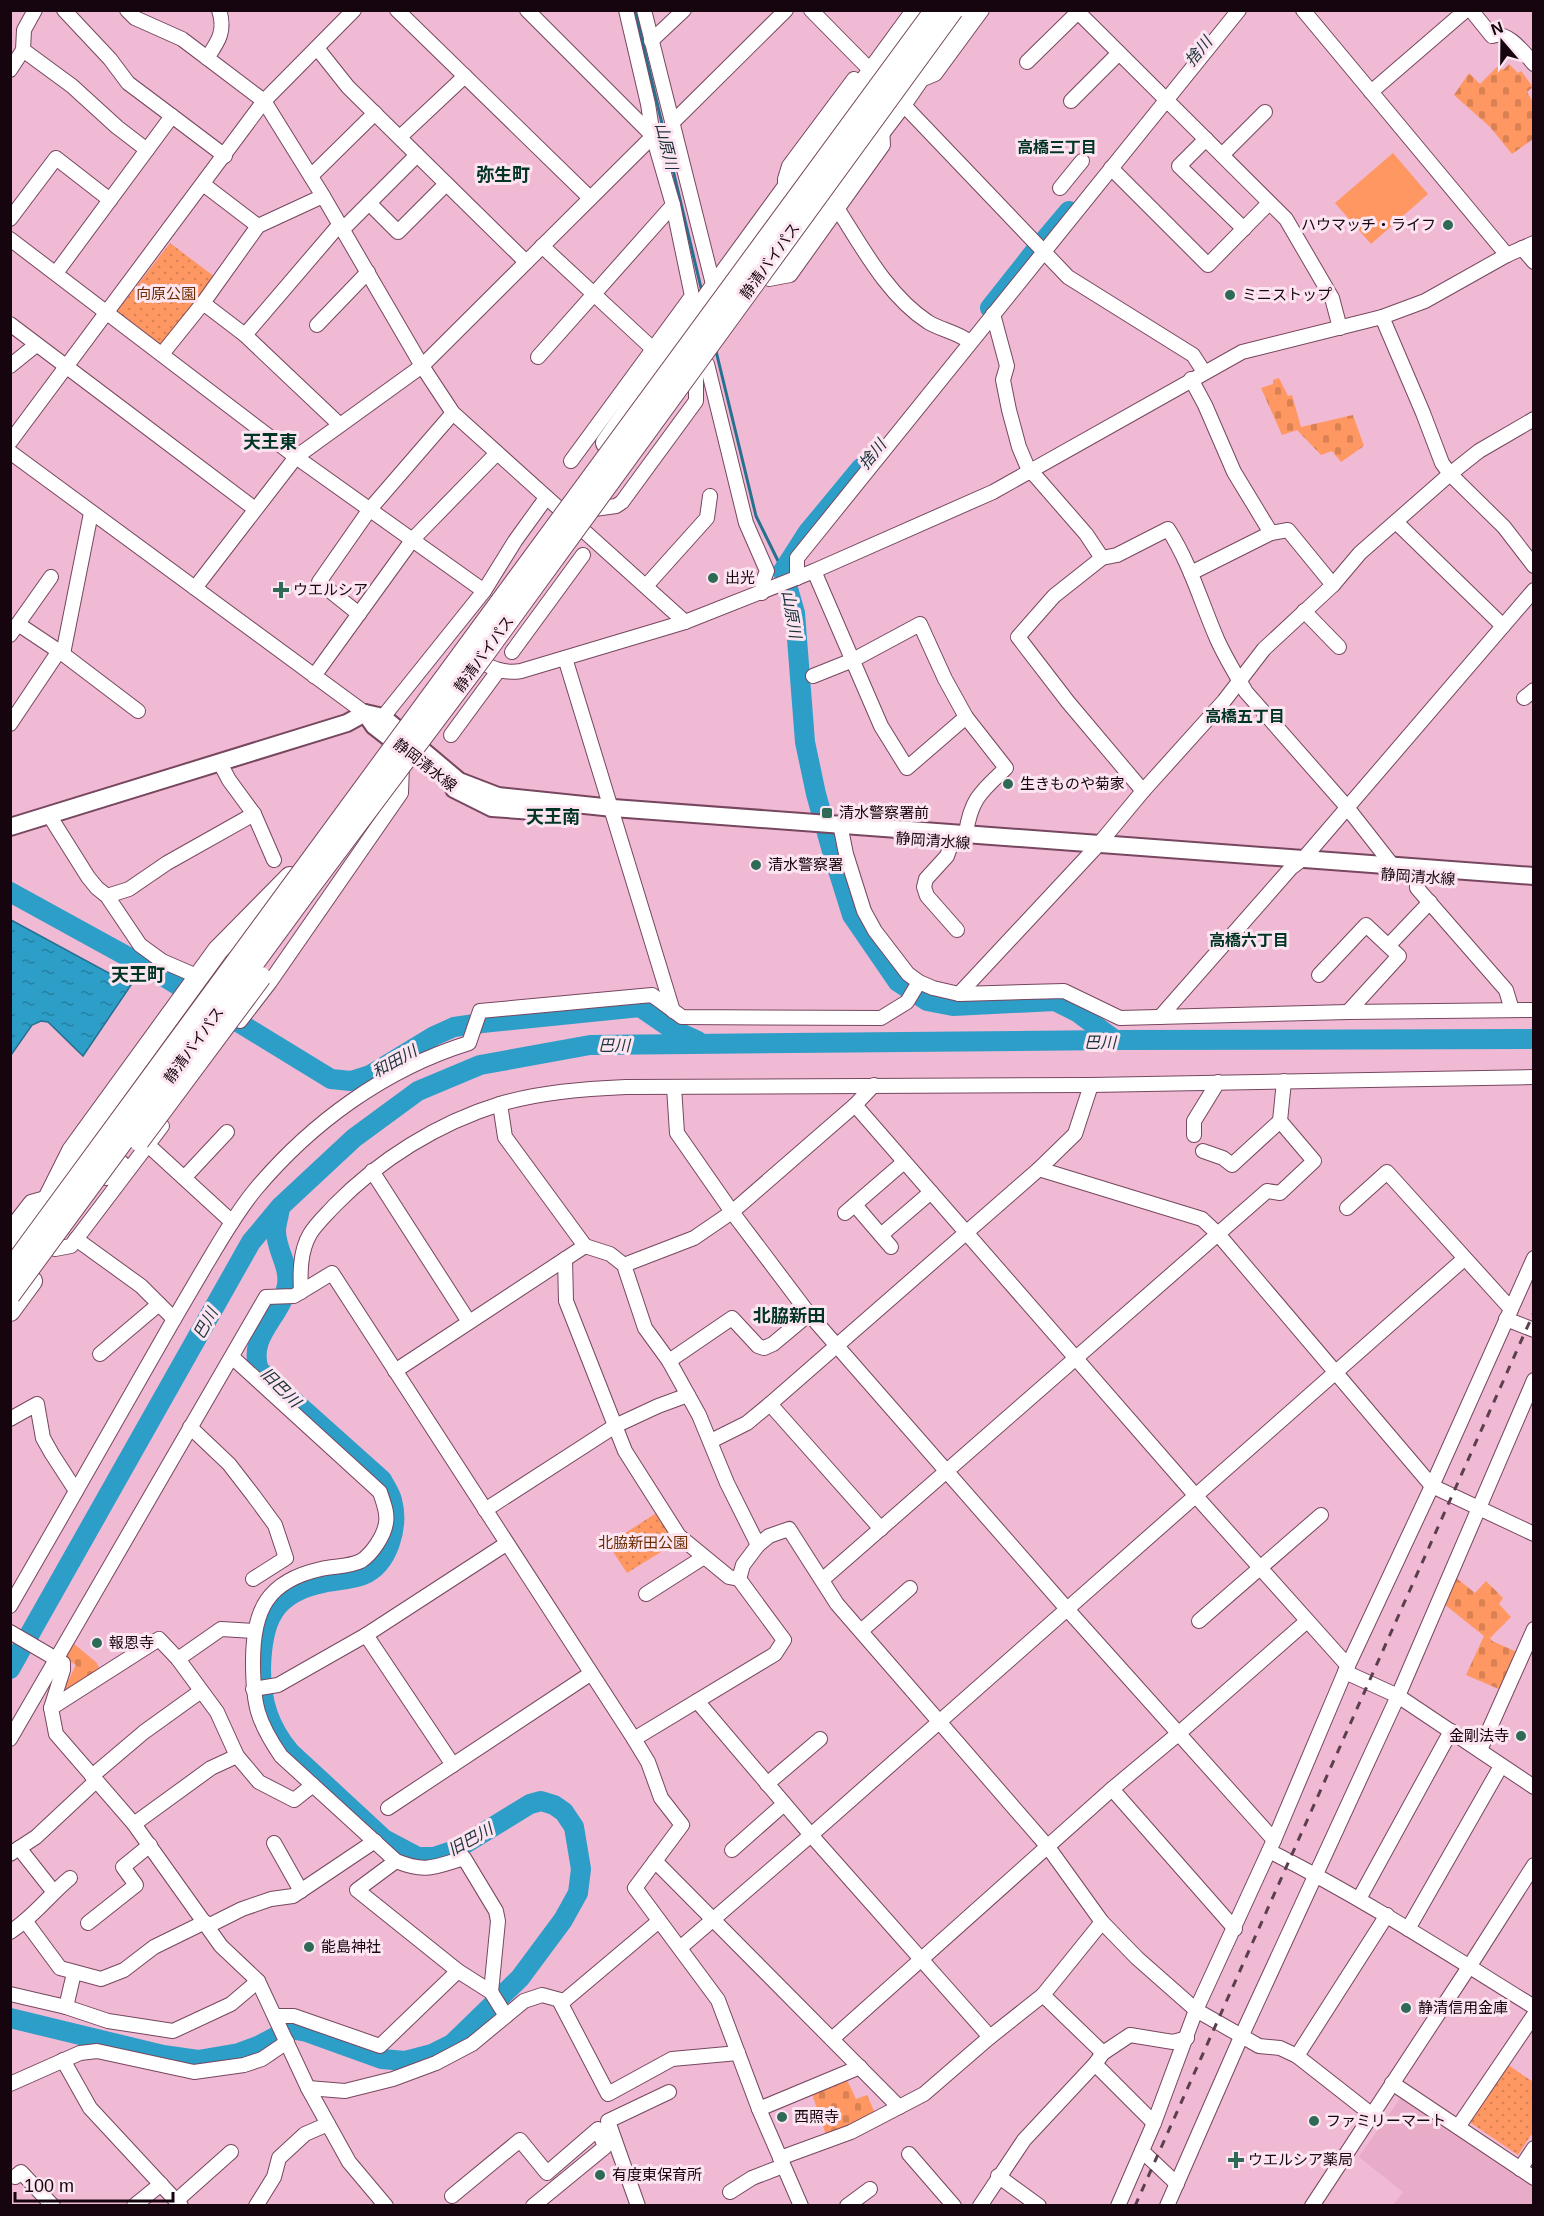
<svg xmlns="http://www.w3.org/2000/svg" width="1544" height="2216" viewBox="0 0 1544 2216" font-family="Helvetica,'Noto Sans JP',sans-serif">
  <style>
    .built { fill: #e8abc8 }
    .cemetery { fill: url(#cemetery-stones) }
    .park { fill: url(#park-dots) }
    .garden { fill: #fe9761 }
    .water { fill: url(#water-ripples); stroke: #267090; stroke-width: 1.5 }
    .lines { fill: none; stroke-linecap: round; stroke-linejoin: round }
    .stream { stroke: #267090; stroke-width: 3 }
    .river { stroke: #2d9ec8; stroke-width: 20 }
    .minor-casing { stroke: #76475f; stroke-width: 16 }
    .major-casing { stroke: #76475f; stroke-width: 20 }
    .highway-casing { stroke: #76475f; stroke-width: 22 }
    .minor { stroke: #fff; stroke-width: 14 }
    .major { stroke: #fff; stroke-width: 16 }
    .highway { stroke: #fff; stroke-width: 20 }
    .rail { stroke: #5c3f4e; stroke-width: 3; stroke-dasharray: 8 8; stroke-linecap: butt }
    .highway-bridge-casing { stroke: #76475f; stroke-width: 22; stroke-linecap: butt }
    .highway-bridge { stroke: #fff; stroke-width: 20 }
    .poi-dot { fill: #2e6a55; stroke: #fce5f0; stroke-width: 2 }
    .labels { text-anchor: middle; stroke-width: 6; stroke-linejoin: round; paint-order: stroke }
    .poi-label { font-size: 15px; fill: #16050e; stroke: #fce5f0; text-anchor: start }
    .street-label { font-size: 15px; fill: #16050e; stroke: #fce5f0 }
    .park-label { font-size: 15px; fill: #6f2e02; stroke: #fce5f0 }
    .water-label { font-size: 16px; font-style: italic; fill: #1a323c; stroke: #fce5f0 }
    .neighbourhood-label { font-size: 16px; font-weight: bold; fill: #003425; stroke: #fce5f0 }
    .quarter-label { font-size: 18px; font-weight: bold; fill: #003425; stroke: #fce5f0 }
  </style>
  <defs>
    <pattern id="cemetery-stones" width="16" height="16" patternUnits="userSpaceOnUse" patternTransform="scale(1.5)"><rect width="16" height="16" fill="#fe9761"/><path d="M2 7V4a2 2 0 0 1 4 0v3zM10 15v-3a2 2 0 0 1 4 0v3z" fill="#d98153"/></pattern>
    <pattern id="park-dots" width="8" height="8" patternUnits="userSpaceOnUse" patternTransform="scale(1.5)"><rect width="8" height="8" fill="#fe9761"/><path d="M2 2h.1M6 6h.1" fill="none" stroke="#d98153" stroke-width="1.8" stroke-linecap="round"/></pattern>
    <pattern id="water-ripples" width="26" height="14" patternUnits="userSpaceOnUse" patternTransform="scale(1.5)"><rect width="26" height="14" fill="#2d9ec8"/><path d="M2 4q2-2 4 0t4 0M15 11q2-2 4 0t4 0" fill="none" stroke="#257fa1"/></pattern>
  </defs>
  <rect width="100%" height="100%" fill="#f0b9d4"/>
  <path class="built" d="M1402 2096 1533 2184V2205H1393L1403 2192 1359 2157Z"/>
  <g class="cemetery">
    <path d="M1509 64 1518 73 1521 71 1533 87 1527 92 1533 102V139L1512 154 1490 127 1454 95 1469 73 1480 84 1498 66 1503 70Z"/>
    <path d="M1279 378 1288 396 1292 395 1301 427 1353 415 1364 446 1341 462 1332 451 1321 455 1297 430 1282 435 1261 388 1273 384V380Z"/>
    <path d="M1455 1577 1475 1593 1486 1581 1503 1598 1499 1604 1511 1617 1490 1638 1492 1641 1517 1652 1501 1690 1466 1675 1484 1636 1444 1604Z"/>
    <path d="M73 1643 97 1663 101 1673 62 1693 76 1665 64 1657Z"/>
    <path d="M846 2078 856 2099 867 2095 875 2113 849 2127 826 2135 811 2091Z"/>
  </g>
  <g class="park">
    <path d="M170 243 215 277 162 345 117 311Z"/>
    <path d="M658 1512 677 1542 627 1573 608 1544Z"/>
    <path d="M1504 2062 1533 2082V2132L1518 2155 1465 2119Z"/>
  </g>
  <path class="garden" d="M1393 153 1428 194 1371 244 1335 203Z"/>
  <path class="water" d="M11 920 131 985 83 1056 48 1022 41 1021 32 1025 11 1055Z"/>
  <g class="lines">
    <g class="stream">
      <path d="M635 10 702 292"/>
      <path d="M716 351 756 516 783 571"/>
    </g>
    <g class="river">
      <path d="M1042 243 1069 211"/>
      <path d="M990 308 1035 251"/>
      <path d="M861 468 808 532 783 571 795 613 805 742 816 794 832 851 852 915 898 982 927 1001 953 1006 1055 1001 1077 1012 1115 1040"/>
      <path d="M10 892 161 975 331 1079 351 1081 370 1075 434 1036 454 1027 482 1023 640 1007 672 1029 698 1041"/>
      <path d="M10 1669 251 1242 281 1206 354 1138 418 1091 480 1065 590 1045 1115 1040 1534 1039"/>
      <path d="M10 2018 163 2055 198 2060 239 2053 258 2046 290 2029 307 2032 382 2059 405 2061 432 2054 452 2044 520 1978 563 1920 578 1893 581 1869 574 1827 564 1812 554 1805 541 1801 530 1804 455 1850 434 1857H418L384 1839 290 1752C269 1727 261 1701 261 1669 262 1621 273 1593 323 1583 336 1580 351 1580 363 1575 389 1564 399 1526 392 1500 390 1493 385 1486 382 1480L259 1370C247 1335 282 1317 287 1285 290 1266 276 1250 276 1231 276 1224 279 1216 280 1208"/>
    </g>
    <g class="minor-casing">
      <g id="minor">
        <path d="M64 10 110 59 128 83 172 116"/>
        <path d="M127 10 135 18 182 39 264 101 323 196 422 366 453 413 685 622"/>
        <path d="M397 10 590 198"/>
        <path d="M644 10 714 288"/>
        <path d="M811 10 877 77"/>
        <path d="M1076 10 1286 219 1332 298 1340 328"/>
        <path d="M1303 10 1507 255"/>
        <path d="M1471 10 1492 36C1508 30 1524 53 1534 64"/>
        <path d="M651 41 684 10"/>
        <path d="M317 48 348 87 526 262"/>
        <path d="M23 50 72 86 117 127 147 150"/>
        <path d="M207 58C218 42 226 31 219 10"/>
        <path d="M1027 62 1078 12"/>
        <path d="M10 70 23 50 24 30 35 10"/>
        <path d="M916 82 935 74 982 10"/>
        <path d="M1371 92 1466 10"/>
        <path d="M897 98 1068 277 1193 355 1204 372"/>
        <path d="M1071 101 1119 53"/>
        <path d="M672 123 786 10"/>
        <path d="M400 137 465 76"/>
        <path d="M1206 139 1179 166 1244 229"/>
        <path d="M1222 155 1265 112"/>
        <path d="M1111 168 1208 265 1269 203"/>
        <path d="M311 176 375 113"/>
        <path d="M203 184 258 226"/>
        <path d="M1060 188 1082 161"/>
        <path d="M785 189V179L789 166 854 79"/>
        <path d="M369 203 398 232 446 184"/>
        <path d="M837 208C862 247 888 296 928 322 941 330 957 332 970 342"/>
        <path d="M10 219 56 158 110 200"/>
        <path d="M343 229 417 155"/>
        <path d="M10 239 296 457 484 591"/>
        <path d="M542 246 653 349"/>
        <path d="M1522 248 1534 262"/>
        <path d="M56 273 172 116 225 156"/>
        <path d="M769 279 790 275 883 145 882 129"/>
        <path d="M203 303 245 335 340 425"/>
        <path d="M993 314 1007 366 1003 380 1009 410 1019 447 1030 473"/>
        <path d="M1382 317 1423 413 1442 463 1450 474 1504 527 1534 566"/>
        <path d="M10 324 255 509"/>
        <path d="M317 325 368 272"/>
        <path d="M245 335 340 224"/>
        <path d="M162 354 203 303 258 226 323 196"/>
        <path d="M538 357 673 205"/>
        <path d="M707 364 746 523 767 571 763 581 762 593"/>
        <path d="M10 366 36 345"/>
        <path d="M1191 379 1205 405 1234 472 1271 533"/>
        <path d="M10 442 264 101 354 10"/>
        <path d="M10 452 365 713"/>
        <path d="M571 461 692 296 673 205 653 136 648 104 626 10"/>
        <path d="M1032 472 1086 534 1102 558"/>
        <path d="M587 510 616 506 622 502 696 401V373"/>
        <path d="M1396 522 1503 626"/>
        <path d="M814 571 881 726 907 768 966 717"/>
        <path d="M1191 573 1271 533 1288 530 1333 585"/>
        <path d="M797 578V558L818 532 1239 10"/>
        <path d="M646 586 707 518 710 496"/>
        <path d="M195 588 296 457 422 366 653 136 527 10"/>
        <path d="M1304 611 1339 647"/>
        <path d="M359 614 319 582 370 509 453 413"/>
        <path d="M18 624 63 654 138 711"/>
        <path d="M10 635 51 577"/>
        <path d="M512 652 583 555"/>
        <path d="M63 654 91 513"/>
        <path d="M565 658 673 1011"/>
        <path d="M476 659C491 668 503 674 521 671L685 622 814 571 993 492 1242 352 1382 317 1425 301 1507 255 1534 243"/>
        <path d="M314 676 413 539 497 453"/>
        <path d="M813 676 853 660 920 624 945 679 966 717 1006 768C982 791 971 798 966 833"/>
        <path d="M1524 698 1534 690"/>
        <path d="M383 717 484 591 515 541 546 498"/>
        <path d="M10 724 59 651"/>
        <path d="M451 735 498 671"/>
        <path d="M220 763 229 780 254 814 274 860"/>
        <path d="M49 815 88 877 97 888 107 896 140 945 162 961 199 977"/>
        <path d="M840 824 846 854 864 911 875 931 908 974 919 982 933 988 959 994 1064 991 1120 1018 1348 1012 1534 1010"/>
        <path d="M952 842 947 856 926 879 924 887 927 896 957 930"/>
        <path d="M1393 866 1346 806 1246 692C1236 675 1225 657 1217 639 1201 602 1190 563 1168 529L1117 555 1102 558 1054 596 1018 637 1068 702 1143 791 1224 701 1264 649 1333 585 1360 553 1450 474 1479 451 1534 419"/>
        <path d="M1417 877V888L1506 990 1512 1010"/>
        <path d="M107 896 129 889 167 863 254 814"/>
        <path d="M1389 945 1430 902"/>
        <path d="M1319 975 1366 925 1399 956 1348 1012"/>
        <path d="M959 994 1099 844 1143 791"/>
        <path d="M1160 1017 1291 868 1304 858 1534 590"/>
        <path d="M240 1021 270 982 401 793 402 765"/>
        <path d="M674 1087 677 1133 732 1212 809 1314 1067 1609 1274 1840"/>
        <path d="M500 1104 505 1137 585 1246"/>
        <path d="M855 1105 1195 1495 1348 1666"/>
        <path d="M1194 1135V1121L1218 1082"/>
        <path d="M148 1145 232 1222"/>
        <path d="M1203 1151 1223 1158 1232 1165 1280 1121"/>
        <path d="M1039 1169 1075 1134 1091 1085"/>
        <path d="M372 1171 469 1322"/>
        <path d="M184 1178 227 1132"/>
        <path d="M855 1205 891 1247"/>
        <path d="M1347 1208 1387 1172 1511 1309"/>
        <path d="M845 1213 904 1162"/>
        <path d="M10 1229 31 1202 49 1197"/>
        <path d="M881 1235 931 1192"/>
        <path d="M76 1239 141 1286 174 1319"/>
        <path d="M55 1249 71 1246 162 1126"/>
        <path d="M565 1259 566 1301 625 1451 679 1536 729 1577 739 1579 784 1640 775 1654 634 1739"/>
        <path d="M624 1265 694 1238 732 1212 855 1105 874 1085"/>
        <path d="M301 1292C300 1273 300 1251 310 1234 316 1224 326 1215 334 1206 379 1160 438 1123 500 1104 541 1092 583 1089 626 1087L1091 1085 1534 1077"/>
        <path d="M1506 1319 1534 1330"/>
        <path d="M100 1354 159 1304"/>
        <path d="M232 1357 380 1492C383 1502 388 1512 386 1523 384 1536 372 1554 361 1561 349 1567 334 1566 321 1569 267 1581 253 1610 253 1662 253 1704 257 1721 281 1756L396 1861C426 1873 434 1867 464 1858L496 1911 498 1921 491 1992"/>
        <path d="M669 1361 732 1318 758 1346 764 1348 773 1344 809 1314"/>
        <path d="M395 1371 585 1246 610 1254 624 1265 645 1328 669 1361 699 1415 727 1483 758 1545 769 1536 789 1529 837 1604 1048 1847 1102 1922 1137 1958 1196 2010 1259 2046 1280 2048 1297 2056 1371 2114"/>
        <path d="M770 1404 881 1529"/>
        <path d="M10 1419 37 1404 43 1438 52 1454 76 1491"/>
        <path d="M190 1427 229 1464 253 1495 275 1525 286 1558 253 1579"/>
        <path d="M711 1441 747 1423 770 1404 1039 1169 1202 1219 1218 1234 1432 1486 1534 1534"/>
        <path d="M485 1510 615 1426 658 1406 688 1395"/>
        <path d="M739 1579 743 1565 758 1545"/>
        <path d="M822 1580 1267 1191 1280 1193 1314 1161 1280 1121 1284 1081"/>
        <path d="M646 1594 704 1557"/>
        <path d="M10 1606C54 1530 98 1453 141 1377 163 1338 185 1300 207 1263 222 1238 236 1213 255 1190 311 1123 385 1069 469 1043L480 1011 652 995 682 1017 881 1018 907 1002 919 982"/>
        <path d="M1199 1621 1321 1515"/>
        <path d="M861 1631 910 1588"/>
        <path d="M10 1632 63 1663V1670L51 1708 56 1734 134 1824 221 1946 258 1981 308 2088 349 2162 386 2206"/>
        <path d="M366 1635 453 1765"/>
        <path d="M178 1659 221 1629 254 1631"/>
        <path d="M1345 1672 1398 1696 1534 1787"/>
        <path d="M253 1689 278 1685 366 1635 506 1544"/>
        <path d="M697 1701 811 1835 990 2037"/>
        <path d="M51 1708 159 1639 178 1659 217 1712 237 1756 211 1768 134 1824"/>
        <path d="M10 1739 266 1297 294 1296 332 1273 634 1739 648 1762 661 1798 682 1825 635 1888 718 2000 759 2109 801 2206"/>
        <path d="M1480 1750 1534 1629"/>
        <path d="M237 1756 259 1782 294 1800 313 1785"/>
        <path d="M92 1776 144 1732 201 1691"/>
        <path d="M767 1784 820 1739"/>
        <path d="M1112 1789 1235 1929"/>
        <path d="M388 1808 590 1674"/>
        <path d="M274 1843 301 1891"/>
        <path d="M19 1848 53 1891"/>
        <path d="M732 1850 784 1804"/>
        <path d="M1269 1851C1361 1897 1447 1953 1534 2007"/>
        <path d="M10 1854 36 1837 96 1781"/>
        <path d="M396 1861 357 1890 458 1971 491 1992 506 2016"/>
        <path d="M655 1861 899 2107"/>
        <path d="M1359 1899 1451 1731"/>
        <path d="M26 1922 60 1968 101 1979 124 1970 154 1947 205 1922"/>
        <path d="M88 1923 136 1885 123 1867 150 1845"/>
        <path d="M208 1926 242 1909 271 1899 293 1896 375 1841"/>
        <path d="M1408 1929 1501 1766"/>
        <path d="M10 1932C34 1917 49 1895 70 1878"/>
        <path d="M680 1948 811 1835 1464 1259"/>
        <path d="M10 1994 66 2007 108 2021 173 2031 231 2004 258 1981"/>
        <path d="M1043 1995 1103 2053"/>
        <path d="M559 2000 608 2094 672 2059 738 2053"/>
        <path d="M66 2007 74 1973"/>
        <path d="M275 2016H294L380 2046 458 1971"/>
        <path d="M832 2039 1112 1789 1178 1734 1307 1621"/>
        <path d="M1297 2056 1387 1915"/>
        <path d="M63 2060 90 2108 181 2206"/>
        <path d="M1095 2064 1103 2053 1130 2035 1173 2042 1187 2038"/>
        <path d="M1392 2083 1534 2178"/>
        <path d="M10 2084 80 2053 97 2051 194 2072 244 2065 262 2059 287 2042"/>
        <path d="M308 2088 345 2091 393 2079 436 2063 472 2044 524 2001 542 1995 564 2001 659 1921"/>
        <path d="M759 2109 860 2067"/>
        <path d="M1458 2127 1534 2015"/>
        <path d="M1142 2151 1177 2184"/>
        <path d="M909 2154 954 2206"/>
        <path d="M780 2158 851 2132 924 2094 990 2037 1043 1995 1102 1922"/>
        <path d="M1520 2169 1534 2148"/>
        <path d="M998 2176 1039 2206"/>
        <path d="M15 2177 21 2172 53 2206"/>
        <path d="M730 2192 752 2178 783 2166"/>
        <path d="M452 2196 520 2140 547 2173 598 2129 605 2147 533 2206"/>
        <path d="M176 2201 231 2152"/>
        <path d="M134 2206 161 2184"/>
        <path d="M256 2206 274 2177 279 2158 305 2134 328 2124"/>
        <path d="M638 2206 608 2121 669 2092"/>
        <path d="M847 2206 870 2189"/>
        <path d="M980 2206 1024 2140 1095 2064 1154 2123"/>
        <path d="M1118 2206 1154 2123 1196 2010 1274 1840 1345 1672 1432 1486 1534 1258"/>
        <path d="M1167 2206 1241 2037 1398 1696 1534 1380"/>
        <path d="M1312 2206 1469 1967 1534 1865"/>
      </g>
    </g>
    <g class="major-casing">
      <g id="major">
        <path d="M365 713 374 726 401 747"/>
        <path d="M454 789 492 808 547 812"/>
        <path d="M10 827 347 723 365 713 383 717 459 781 498 796 613 808 1534 876"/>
      </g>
    </g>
    <g class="highway-casing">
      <g id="highway">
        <path d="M772 274 902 103 966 10"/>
        <path d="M606 443 714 288 917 10"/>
        <path d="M106 1175 120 1165"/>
        <path d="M49 1197 72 1151 218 950 290 877"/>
        <path d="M10 1252 57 1187"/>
        <path d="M10 1311 32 1281"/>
      </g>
    </g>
    <use href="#minor" class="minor"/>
    <use href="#major" class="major"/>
    <use href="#highway" class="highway"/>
    <path class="rail" d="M1135 2206 1534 1312"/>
    <g class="highway-bridge-casing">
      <g id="highway-bridge">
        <path d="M139 1141 261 977"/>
        <path d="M10 1270 935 10"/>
        <path d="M10 1295 306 892 477 664 953 10"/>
      </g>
    </g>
    <use href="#highway-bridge" class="highway-bridge"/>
  </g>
  <g class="poi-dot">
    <circle cx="1448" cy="225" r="6"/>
    <circle cx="1230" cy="295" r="6"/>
    <circle cx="713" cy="578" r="6"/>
    <path d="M278 581h6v6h6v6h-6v6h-6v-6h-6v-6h6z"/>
    <circle cx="1008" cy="784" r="6"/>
    <rect x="821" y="807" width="12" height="12" rx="3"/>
    <circle cx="756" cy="865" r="6"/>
    <circle cx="97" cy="1643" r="6"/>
    <circle cx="1521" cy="1736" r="6"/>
    <circle cx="309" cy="1947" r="6"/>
    <circle cx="1406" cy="2008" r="6"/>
    <circle cx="782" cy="2117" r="6"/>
    <circle cx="1314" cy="2121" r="6"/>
    <path d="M1233 2151h6v6h6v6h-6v6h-6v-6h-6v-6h6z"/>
    <circle cx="600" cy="2175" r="6"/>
  </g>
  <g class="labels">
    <g class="poi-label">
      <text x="1436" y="230" text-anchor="end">ハウマッチ・ライフ</text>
      <text x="1242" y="300">ミニストップ</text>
      <text x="725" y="583">出光</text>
      <text x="293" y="595">ウエルシア</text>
      <text x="1020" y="789">生きものや菊家</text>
      <text x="839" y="818">清水警察署前</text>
      <text x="768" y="870">清水警察署</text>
      <text x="109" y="1648">報恩寺</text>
      <text x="1509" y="1741" text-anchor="end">金剛法寺</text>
      <text x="321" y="1952">能島神社</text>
      <text x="1418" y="2013">静清信用金庫</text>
      <text x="794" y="2122">西照寺</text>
      <text x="1326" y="2126">ファミリーマート</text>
      <text x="1248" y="2165">ウエルシア薬局</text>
      <text x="612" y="2180">有度東保育所</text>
    </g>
    <g class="street-label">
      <text transform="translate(770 261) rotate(-54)" y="5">静清バイパス</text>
      <text transform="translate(484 654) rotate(-54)" y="5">静清バイパス</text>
      <text transform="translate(425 765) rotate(38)" y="5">静岡清水線</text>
      <text transform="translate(933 841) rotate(4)" y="5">静岡清水線</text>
      <text transform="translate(1418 877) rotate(4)" y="5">静岡清水線</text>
      <text transform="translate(194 1045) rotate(-54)" y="5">静清バイパス</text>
    </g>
    <g class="park-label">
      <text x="166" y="299">向原公園</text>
      <text x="643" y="1548">北脇新田公園</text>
    </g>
    <g class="water-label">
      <text transform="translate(1198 51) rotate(-51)" y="6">捨川</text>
      <text transform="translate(667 146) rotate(76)" y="6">山原川</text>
      <text transform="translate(872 454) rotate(-51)" y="6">捨川</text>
      <text transform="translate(792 614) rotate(80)" y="6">山原川</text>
      <text x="1100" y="1048">巴川</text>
      <text x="614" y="1051">巴川</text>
      <text transform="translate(394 1061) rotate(-29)" y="6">和田川</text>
      <text transform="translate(205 1323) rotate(-61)" y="6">巴川</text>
      <text transform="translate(281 1387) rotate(45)" y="6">旧巴川</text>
      <text transform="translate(470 1839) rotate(-29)" y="6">旧巴川</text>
    </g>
    <g class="neighbourhood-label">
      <text x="1057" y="153">高橋三丁目</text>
      <text x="1245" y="722">高橋五丁目</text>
      <text x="1249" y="946">高橋六丁目</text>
    </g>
    <g class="quarter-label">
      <text x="503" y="181">弥生町</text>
      <text x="270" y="448">天王東</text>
      <text x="553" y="823">天王南</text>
      <text x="138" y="981">天王町</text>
      <text x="789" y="1322">北脇新田</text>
    </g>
  </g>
  <rect width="1544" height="2216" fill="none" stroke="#16050e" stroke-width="24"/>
  <g transform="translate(1502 42) rotate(340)" stroke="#fce5f0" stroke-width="4.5" paint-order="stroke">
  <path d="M0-4.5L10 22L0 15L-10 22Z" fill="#16050e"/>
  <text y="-9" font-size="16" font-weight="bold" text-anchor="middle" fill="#16050e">N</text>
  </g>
  <path d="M15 2192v9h158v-9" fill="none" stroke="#16050e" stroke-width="3"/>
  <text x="24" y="2192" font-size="18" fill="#16050e" stroke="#fce5f0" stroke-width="4.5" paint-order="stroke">100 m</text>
</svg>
